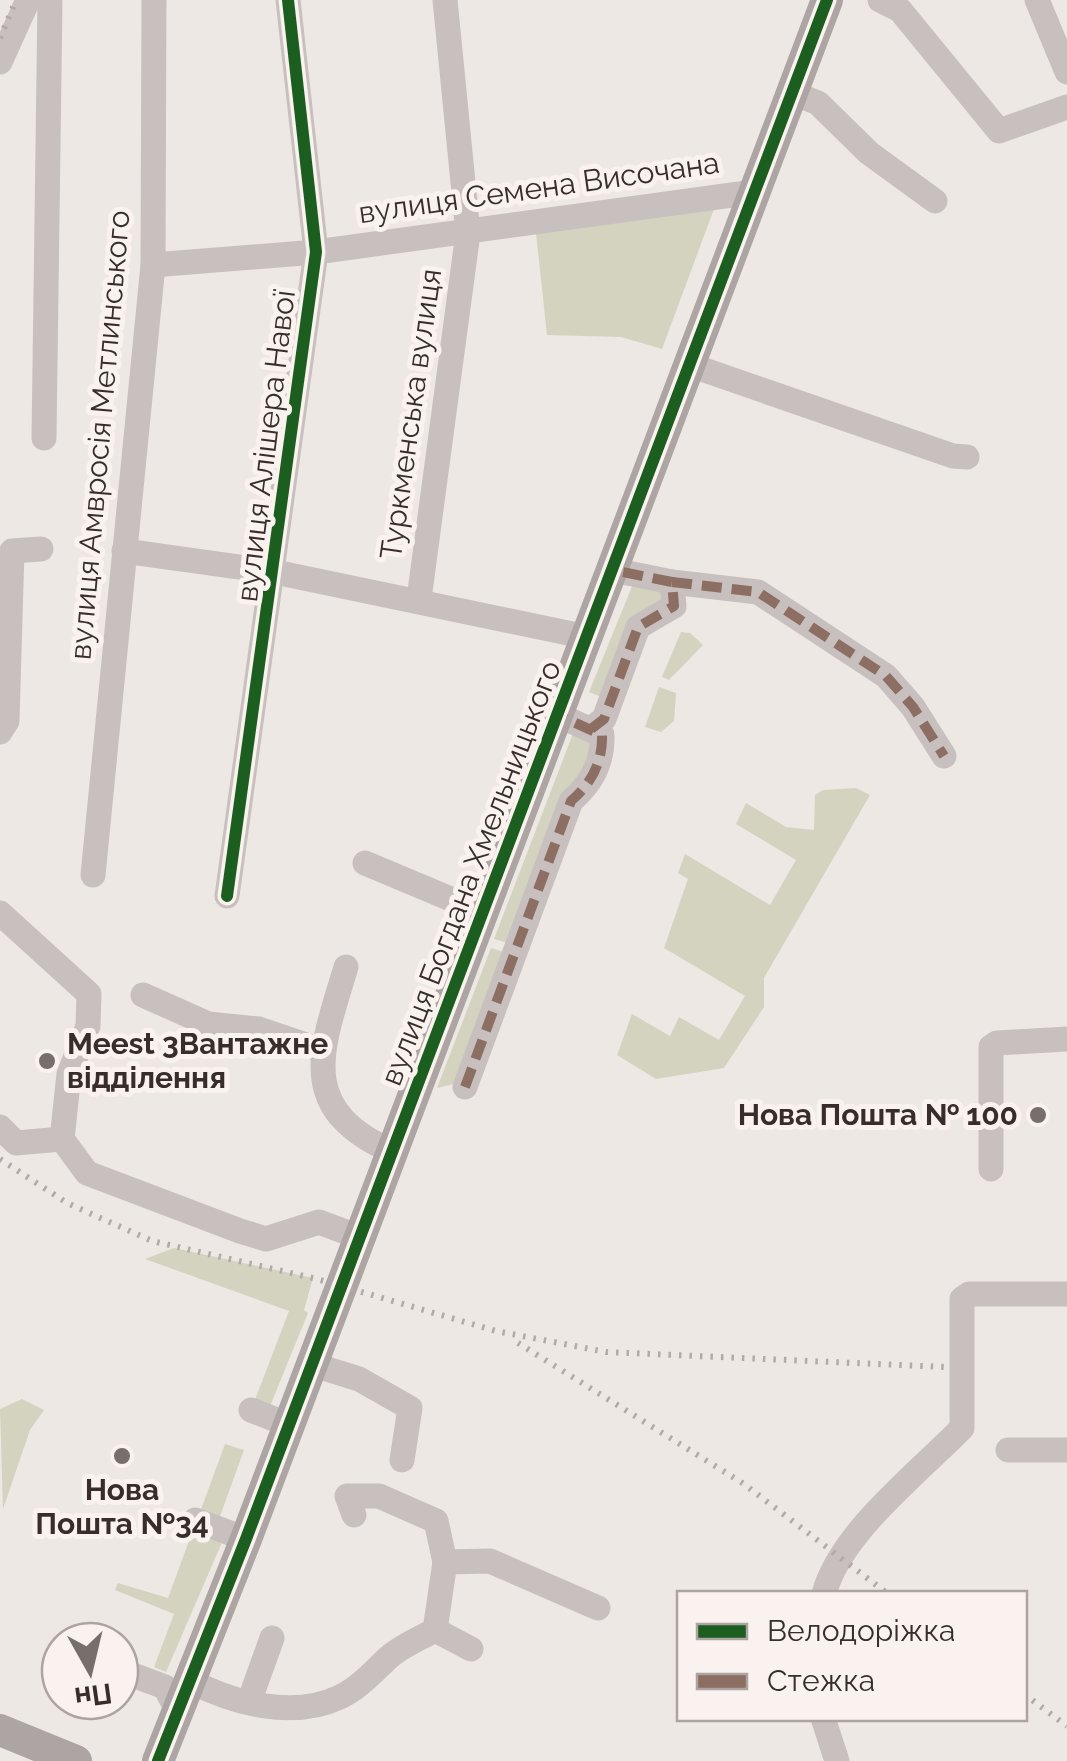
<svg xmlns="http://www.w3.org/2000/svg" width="1067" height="1761" viewBox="0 0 1067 1761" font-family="Raleway,sans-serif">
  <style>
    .green { fill: #d3d3c0 }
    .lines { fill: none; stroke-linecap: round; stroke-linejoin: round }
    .minor { stroke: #c8c0be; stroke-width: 25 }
    .major { stroke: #ada5a3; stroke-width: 32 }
    .rail { stroke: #b0aaa8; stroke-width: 6; stroke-dasharray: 2.5 8; stroke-linecap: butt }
    .quiet { stroke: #8d6e63; stroke-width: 10; stroke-dasharray: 20 10; stroke-linecap: butt }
    .cycleway-casing { stroke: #faf2ee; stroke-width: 19 }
    .cycleway { stroke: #1b5e20; stroke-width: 12 }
    .poi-dot { fill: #786e6c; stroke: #faf2ee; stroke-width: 4 }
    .labels { text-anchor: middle; stroke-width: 10; stroke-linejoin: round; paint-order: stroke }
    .street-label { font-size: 30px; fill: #392d2b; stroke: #faf2ee }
    .poi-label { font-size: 30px; font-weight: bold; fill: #392d2b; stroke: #faf2ee; text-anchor: start }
  </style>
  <rect width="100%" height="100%" fill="#eee8e5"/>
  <g class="green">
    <path d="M714 209 662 349 621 337 547 335 536 233Z"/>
    <path d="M633 584 669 594 604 698 589 692Z"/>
    <path d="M681 632 690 633 703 645 669 680 662 677Z"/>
    <path d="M659 687 676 693 674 721 661 732 645 727Z"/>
    <path d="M577 723 602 735 515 945 494 939Z"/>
    <path d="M856 788 870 795 764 978V1007L724 1068 656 1079 617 1055 632 1014 670 1036 679 1017 719 1040 745 996 664 948 688 879 678 873 685 854 770 905 796 860 736 824 746 803 786 827 814 830 815 795 823 790Z"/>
    <path d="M491 948 513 955 467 1081 437 1088Z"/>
    <path d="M174 1248 313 1278 304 1310 308 1313 266 1416 251 1410 289 1311 145 1259Z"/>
    <path d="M22 1399 44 1410 30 1430 3 1509 0 1409Z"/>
    <path d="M225 1444 244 1450 219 1519 200 1512Z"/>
    <path d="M193 1530 223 1540 166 1672 154 1667 174 1614 115 1590 118 1583 168 1598Z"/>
  </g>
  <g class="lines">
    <g class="minor">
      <path d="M880 0 900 10 999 131 1067 107"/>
      <path d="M1037 0 1067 72"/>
      <path d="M0 62 28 0"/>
      <path d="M793 93 818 103 869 153 935 201"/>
      <path d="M153 265 316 252 754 192"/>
      <path d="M690 365 953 456 967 457"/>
      <path d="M44 438 50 0"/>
      <path d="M124 551 275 572 587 637"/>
      <path d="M672 582 758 592 886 676 913 707 944 756"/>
      <path d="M419 599 468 233 445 0"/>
      <path d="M591 729 604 719 638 627 674 606 672 582 613 570"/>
      <path d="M0 732 7 721 12 551 41 549"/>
      <path d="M365 863 484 913"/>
      <path d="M93 875 153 265 154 0"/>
      <path d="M227 896 316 252 288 0"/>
      <path d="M0 913 89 994 88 1026 69 1074 62 1139 87 1173 240 1231 266 1239 319 1222 359 1237"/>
      <path d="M346 967C321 1050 295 1109 393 1152"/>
      <path d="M143 995 208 1024 259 1029 321 1050"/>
      <path d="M465 1087 571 801C591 784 603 762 602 735L558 715"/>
      <path d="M0 1127 16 1143 62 1139"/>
      <path d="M991 1169V1047L997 1043 1067 1039"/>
      <path d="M311 1364 359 1379 410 1408 402 1460"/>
      <path d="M251 1410 289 1425"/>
      <path d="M1008 1450H1067"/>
      <path d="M195 1520 246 1539"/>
      <path d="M445 1562 490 1561 598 1608"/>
      <path d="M824 1594C840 1533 918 1473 962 1428V1299L969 1294H1067"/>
      <path d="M435 1630 471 1649"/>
      <path d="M130 1674 165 1687 178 1712"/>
      <path d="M191 1681C234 1704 294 1719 340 1697 359 1688 373 1672 388 1658 401 1646 419 1639 435 1630L445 1562 436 1521 379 1496H347L354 1515"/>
      <path d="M249 1702 272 1638"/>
      <path d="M823 1718 837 1761"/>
    </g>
    <g class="major">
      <path d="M0 1730 76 1761"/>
      <path d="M158 1761 246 1539 827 0"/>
    </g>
    <g class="rail">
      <path d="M0 38 16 0"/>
      <path d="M0 1159 67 1203 152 1241 317 1279 496 1331 606 1352 945 1367"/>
      <path d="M518 1343 744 1484 888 1594"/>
      <path d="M1024 1694 1067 1726"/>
    </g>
    <g class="quiet">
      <path d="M672 582 758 592 886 676 913 707 944 756"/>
      <path d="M591 729 604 719 638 627 674 606 672 582 613 570"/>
      <path d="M465 1087 571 801C591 784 603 762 602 735L558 715"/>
    </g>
    <g class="cycleway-casing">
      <g id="cycleway">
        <path d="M227 896 316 252 288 0"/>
        <path d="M158 1761 246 1539 827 0"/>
      </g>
    </g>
    <use href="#cycleway" class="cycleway"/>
  </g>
  <g class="poi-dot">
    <circle cx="47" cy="1061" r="10"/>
    <circle cx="1038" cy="1115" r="10"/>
    <circle cx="122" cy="1456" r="10"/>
  </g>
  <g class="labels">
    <g class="street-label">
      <text transform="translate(539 188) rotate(-8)" y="10">вулиця Семена Височана</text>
      <text transform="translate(411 414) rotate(-82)" y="10">Туркменська вулиця</text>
      <text transform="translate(100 435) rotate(-85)" y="10">вулиця Амвросія Метлинського</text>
      <text transform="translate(266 446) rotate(-83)" y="10">вулиця Алішера Навої</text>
      <text transform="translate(471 873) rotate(-69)" y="10">вулиця Богдана Хмельницького</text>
    </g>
    <g class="poi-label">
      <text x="67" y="1054">Meest 3Вантажне<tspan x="67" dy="34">відділення</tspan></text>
      <text x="1018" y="1125" text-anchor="end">Нова Пошта № 100</text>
      <text x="122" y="1500" text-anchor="middle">Нова<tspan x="122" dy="34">Пошта №34</tspan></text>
    </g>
  </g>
  <rect x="677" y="1591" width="350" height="130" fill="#faf2ee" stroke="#ada3a0" stroke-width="2.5"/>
  <rect x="697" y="1624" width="50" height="15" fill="#1b5e20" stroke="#ada3a0" stroke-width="2.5"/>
  <text x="767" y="1641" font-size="30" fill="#392d2b">Велодоріжка</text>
  <rect x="697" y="1674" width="50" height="15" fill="#8d6e63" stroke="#ada3a0" stroke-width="2.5"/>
  <text x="767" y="1691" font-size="30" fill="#392d2b">Стежка</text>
  <g transform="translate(90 1671) rotate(172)"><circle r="48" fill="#faf2ee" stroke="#ada3a0" stroke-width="2.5"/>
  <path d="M0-8L18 38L0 25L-18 38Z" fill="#786e6c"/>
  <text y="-15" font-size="28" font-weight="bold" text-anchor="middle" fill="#392d2b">Пн</text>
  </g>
</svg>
